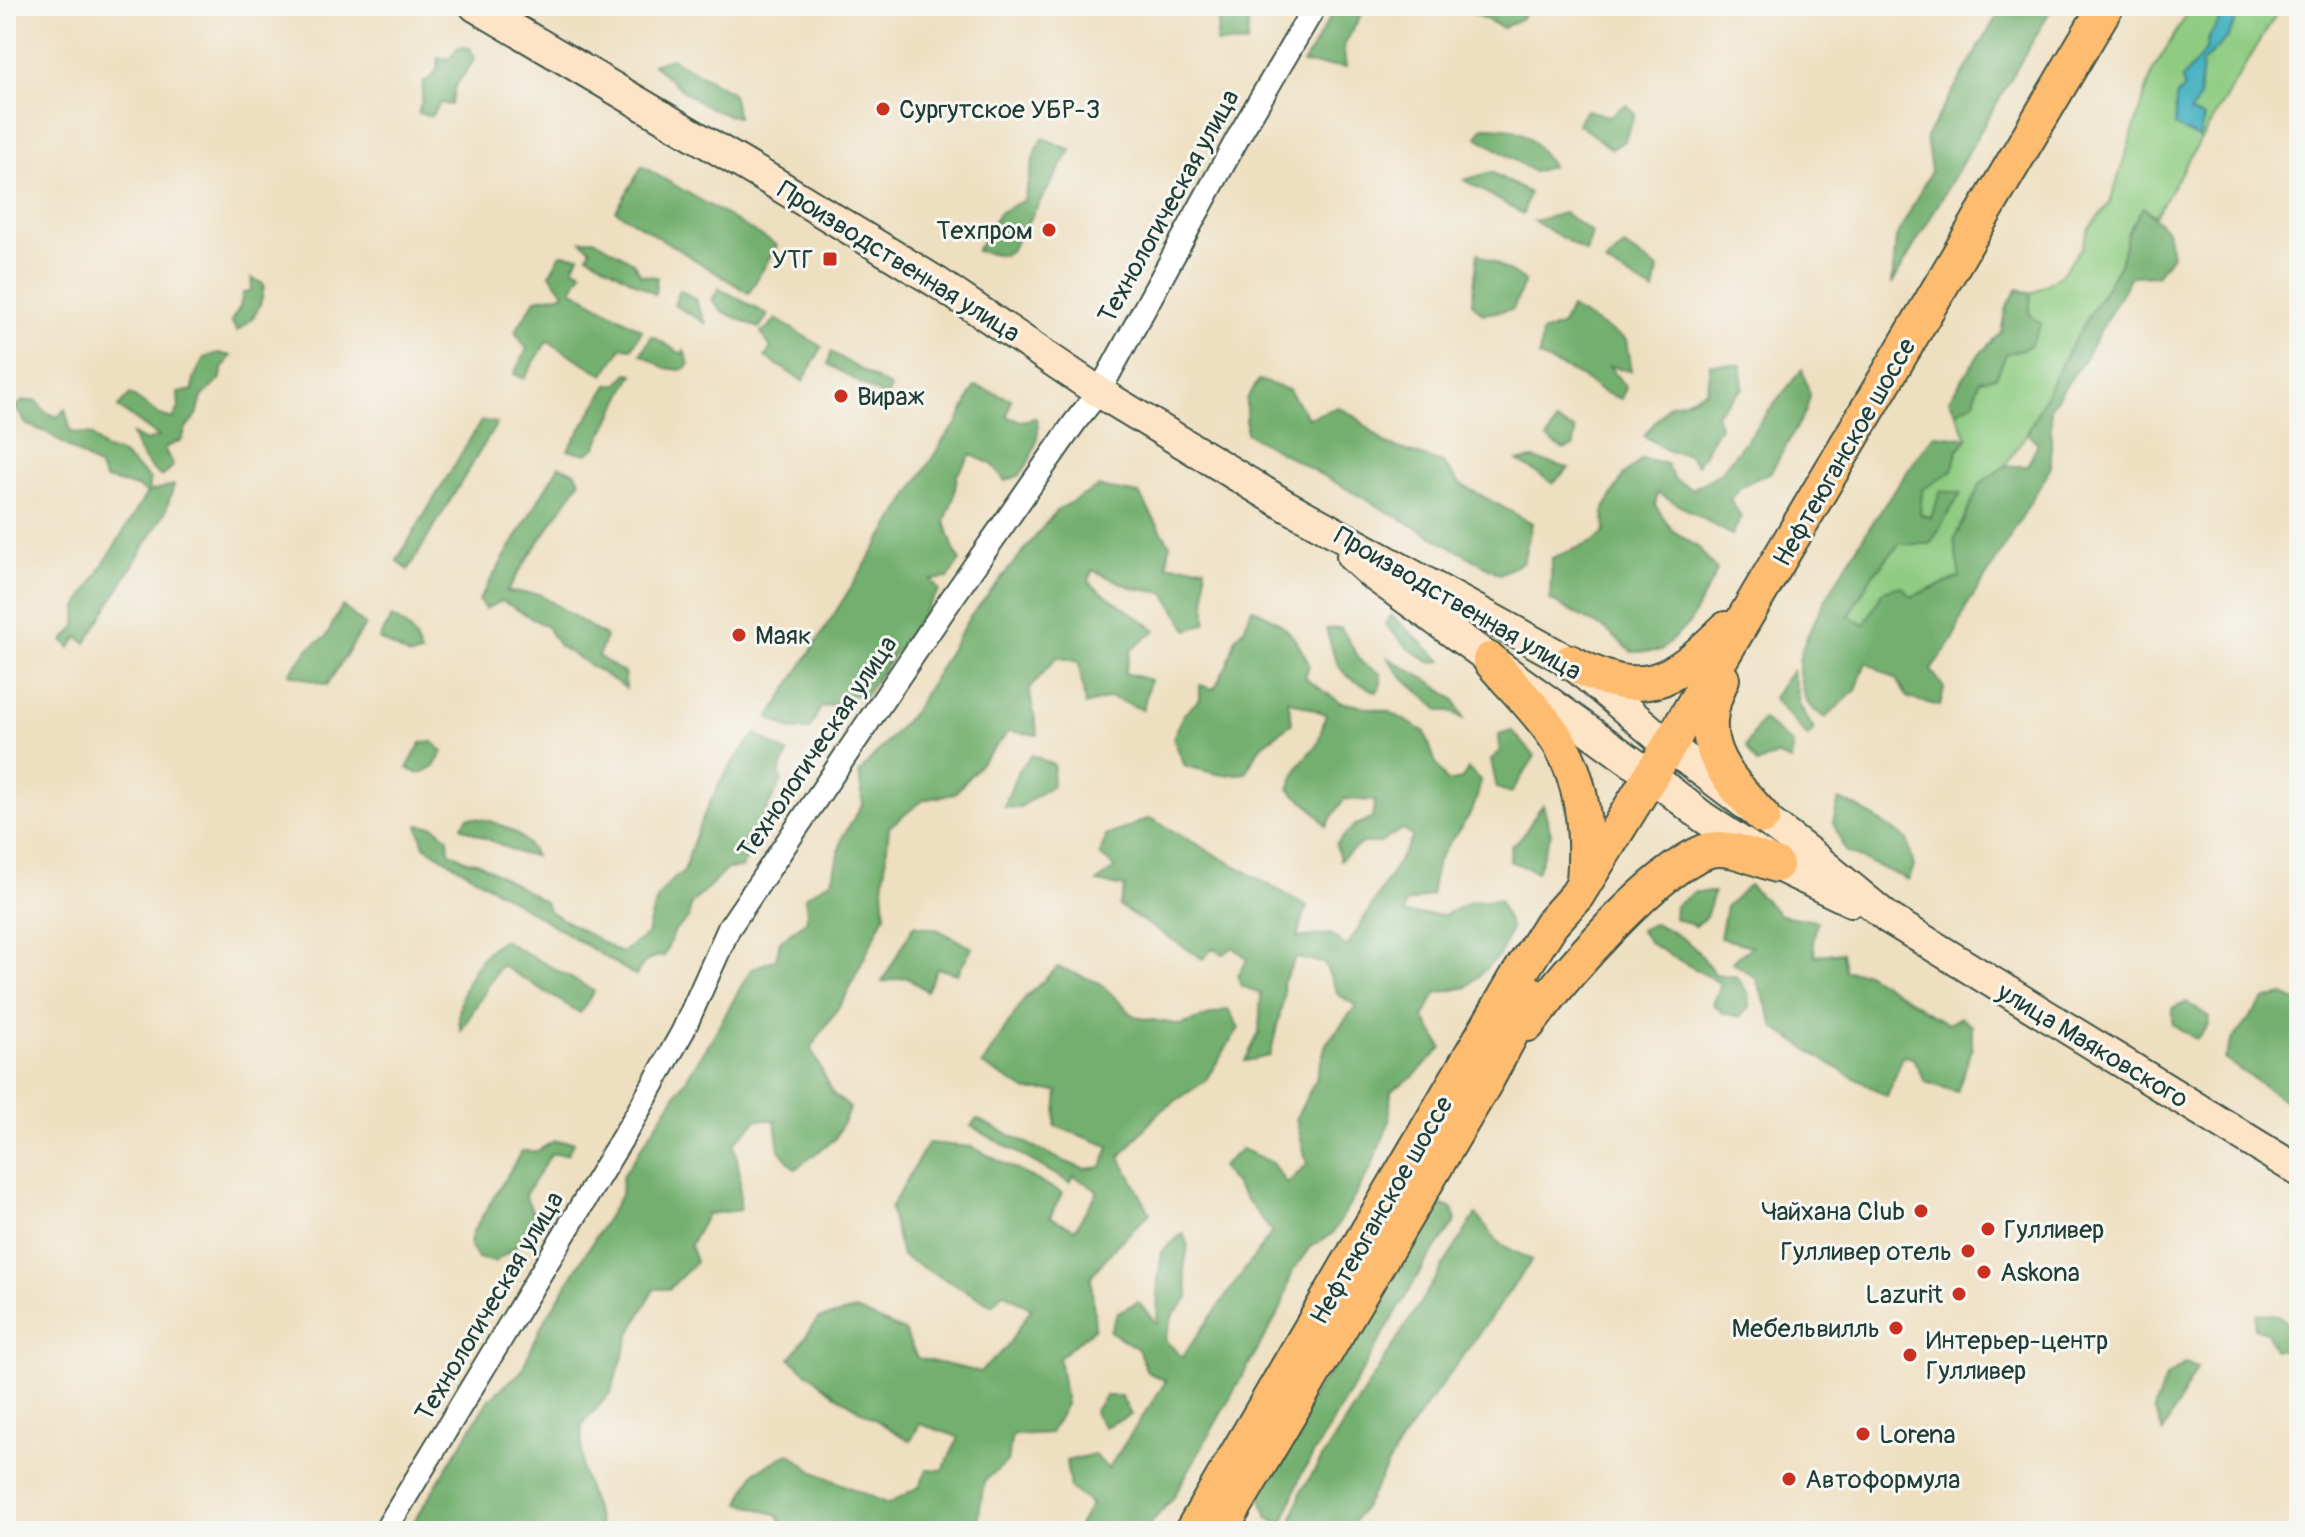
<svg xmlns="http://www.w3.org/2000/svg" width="2305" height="1537" viewBox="0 0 2305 1537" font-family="Pangolin,sans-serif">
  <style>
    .green { fill: #8fcc82; stroke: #57845b; stroke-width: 2 }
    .forest { fill: #73b070; stroke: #497652; stroke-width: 2 }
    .water { fill: #44b1c1; stroke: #32777a; stroke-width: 2 }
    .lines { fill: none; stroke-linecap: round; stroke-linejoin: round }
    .street-casing { stroke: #3e5549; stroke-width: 26 }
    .secondary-casing { stroke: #3e5549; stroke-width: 34 }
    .primary-casing { stroke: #3e5549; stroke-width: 38 }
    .street { stroke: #fff; stroke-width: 22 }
    .secondary { stroke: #fee4c6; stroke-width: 30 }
    .primary { stroke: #fdbc70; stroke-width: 34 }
    .poi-dot { fill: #c8321e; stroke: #f6f6f2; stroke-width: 3 }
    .labels { text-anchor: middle; stroke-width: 6; stroke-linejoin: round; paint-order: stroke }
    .poi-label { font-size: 26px; fill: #1f3d34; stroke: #f6f6f2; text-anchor: start }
    .street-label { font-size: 26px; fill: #1f3d34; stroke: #f6f6f2 }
  </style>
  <rect width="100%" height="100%" fill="#f6f6f2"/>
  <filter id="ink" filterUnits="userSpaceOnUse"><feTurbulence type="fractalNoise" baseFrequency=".0125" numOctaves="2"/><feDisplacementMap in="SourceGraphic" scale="16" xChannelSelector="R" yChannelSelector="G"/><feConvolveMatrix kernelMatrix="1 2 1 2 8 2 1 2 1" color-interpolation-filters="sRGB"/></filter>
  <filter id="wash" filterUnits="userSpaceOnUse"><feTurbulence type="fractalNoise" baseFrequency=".006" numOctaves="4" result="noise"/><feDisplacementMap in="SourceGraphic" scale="32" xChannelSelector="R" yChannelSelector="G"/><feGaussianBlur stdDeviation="1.8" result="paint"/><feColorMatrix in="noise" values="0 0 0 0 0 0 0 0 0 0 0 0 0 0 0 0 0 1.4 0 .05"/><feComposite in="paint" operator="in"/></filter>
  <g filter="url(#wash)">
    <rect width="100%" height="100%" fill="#eedfc0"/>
    <path class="green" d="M2192 6H2228L2208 39 2207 50 2182 79 2189 113 2199 99 2202 62 2228 37 2242 6H2281L2155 216 2143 207 2128 233 2120 264 2066 355 2027 433 2005 466 1981 483 1954 540 1960 577 1911 597 1864 625 1849 616 1871 577 1899 544H1930L1960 494 1941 491 1931 518 1920 514 1922 489 1952 471 1957 452 1967 438 1956 412 1974 401 1979 380 1996 377 2006 354 2029 314 2031 294 2061 275 2082 247 2089 228 2110 203 2153 70Z"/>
    <g class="forest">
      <path d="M1220 6H1292L1279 14 1249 20 1247 44 1216 43Z"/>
      <path d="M1337 6H1366L1343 47 1346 67 1303 64Z"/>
      <path d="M1461 6H1529L1522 18 1503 28Z"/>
      <path d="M2003 6H2053L1892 284 1896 238 1931 171 1926 137Z"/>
      <path d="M458 47 470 48 475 59 455 87 451 105 440 103 431 116 418 113 422 100 423 82C435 77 439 69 438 57L449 59Z"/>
      <path d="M671 58 732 93 738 117C706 113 676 86 653 64Z"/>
      <path d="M1627 104 1635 115 1624 141 1612 149 1578 124 1586 110 1608 116Z"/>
      <path d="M1483 127C1523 126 1529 135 1552 166L1534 172 1477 137Z"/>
      <path d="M1043 138 1071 150 1011 250 1003 255 976 251 999 213 1024 200 1035 152Z"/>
      <path d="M642 166 777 245 749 293 616 211Z"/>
      <path d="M1491 172 1529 193 1523 214 1464 180Z"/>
      <path d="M2143 207 2167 230 2172 255 2157 275 2131 276 2085 358 2051 407V467L1991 569 1966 607 1953 640 1931 670 1944 688 1940 706 1908 698 1896 679 1866 662 1856 690 1825 718C1820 714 1810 708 1807 702 1802 694 1799 675 1799 666 1797 629 1907 469 1934 435L1967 438 1957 452 1952 471 1922 490 1920 514 1931 518 1941 491 1961 493 1930 544H1899L1871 577 1849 616 1864 625 1883 591 1902 586 1911 597 1960 577 1954 540 1981 483 2005 466H2027L2038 443 2027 433 2066 355 2120 264 2128 232Z"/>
      <path d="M1564 213 1592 233 1586 252 1534 221Z"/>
      <path d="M594 239 633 262 641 275 657 277 655 294 588 255 591 249 581 241Z"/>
      <path d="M1624 246 1658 269 1654 292 1605 263Z"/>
      <path d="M1478 253 1525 281 1513 309 1483 314 1472 303Z"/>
      <path d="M561 254 579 256 573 267 582 272 572 290 642 330 632 348 622 347 604 375 547 341 524 379 514 374 527 349 515 332 536 299 565 294 550 274Z"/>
      <path d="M251 278 264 284C262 307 256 318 237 331L231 321 240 307 243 293 252 290Z"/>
      <path d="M719 288 768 315 759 328 721 311 712 300Z"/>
      <path d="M2018 289 2031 294 2029 314 2041 324 2030 346 2006 354 1996 377 1979 380 1974 401 1956 412 1949 399 1978 356 2001 332 2006 307Z"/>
      <path d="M680 290 694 298 706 323 674 305Z"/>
      <path d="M1571 308 1626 340 1631 371 1609 366 1626 388 1621 399 1601 391 1581 376 1539 357 1542 333 1562 325Z"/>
      <path d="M776 319 822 347 803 381 765 357 771 348 761 332 768 328Z"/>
      <path d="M652 336 682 354 684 350 689 365 681 370 665 368 641 354Z"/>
      <path d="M831 352 891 388 886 398 828 364Z"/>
      <path d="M218 353 231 356 222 369 221 378 202 397 197 415 186 428 182 440 164 448 173 466 162 477C146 466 138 453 132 434L146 441 159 437 118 407 130 394 160 415 173 419 179 408 178 393 193 390 194 378 204 358Z"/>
      <path d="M1710 364 1741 365 1743 388 1716 413 1720 426 1697 465 1687 454 1668 451 1644 436 1669 405 1685 401 1707 390Z"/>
      <path d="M1802 369 1810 395 1806 411 1771 472 1741 486 1730 499 1741 517 1732 535 1658 493 1655 505 1672 530 1699 548 1717 571 1690 622 1661 651 1632 652 1605 629 1550 600 1552 558 1593 542 1605 532 1604 510 1624 475 1642 459 1666 464 1674 479 1692 489 1720 473Z"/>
      <path d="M628 373 633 374 596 447 587 454 568 450 608 385 618 384Z"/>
      <path d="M1259 380 1289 390 1308 418 1338 407 1355 416 1386 444 1443 463 1460 484 1532 523 1523 562 1500 574 1246 433V400Z"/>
      <path d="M975 386 1011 399 1007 417 1021 421 1036 418C1042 434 1031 464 1018 476 1017 477 1006 480 1005 481L992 464 971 455 957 475 954 497 945 521 954 550 960 560 948 578 931 580 939 590 865 696 849 695 837 705 821 707 809 730H791L769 718 946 436 957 424Z"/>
      <path d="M23 401H37L45 412 58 417 65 409 71 432 92 435 105 450 119 452 150 479 148 492 174 485 166 510 86 643 78 637 70 648 63 641 76 627 78 606 147 493 137 487 105 479 99 467 46 432 27 425 15 407Z"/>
      <path d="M481 421 497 423 408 570 397 560Z"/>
      <path d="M1556 422 1575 430 1574 446 1564 450 1547 439Z"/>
      <path d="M1534 459 1569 468 1553 483 1518 461Z"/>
      <path d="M559 466 576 473 580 481C556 519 529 553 507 592L539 594 606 637 598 656 624 673 626 688 559 646 547 627 502 601 485 609 479 600Z"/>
      <path d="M1098 487 1139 494 1170 545 1167 565 1205 567 1206 623 1188 630 1165 593 1133 588 1092 570 1089 583 1156 630 1131 650 1125 673 1150 680 1143 710 1111 697 1085 705 1079 662 1057 657 1029 689 1038 735 1009 731 954 794 923 800 889 827 883 888 885 915 844 999 811 1048 833 1094 850 1108 835 1139 795 1169 779 1150 775 1120H757L734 1143 740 1175V1210L707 1214 690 1245 696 1262 669 1289H654L631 1332 611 1392 582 1425V1471L600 1525 592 1531H408L489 1399 521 1372 541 1327 621 1195 622 1177 710 1042 751 969 776 959 780 941 807 920 806 896 832 880 843 836 863 804 859 773 915 710 969 618 1056 511Z"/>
      <path d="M342 606 365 625 327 685 289 674 310 647 326 637Z"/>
      <path d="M1252 608C1284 622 1294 633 1309 664L1305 678 1340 702 1390 712 1425 732 1435 761 1447 782 1462 779 1468 769 1480 780C1477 818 1456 828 1439 858 1434 868 1434 884 1431 895L1405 904 1404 914 1444 915 1471 902 1499 900 1511 929 1499 956 1467 987 1436 993 1424 1017 1442 1048 1413 1077 1391 1091 1389 1123 1370 1170 1333 1233 1310 1247 1292 1272 1281 1308 1173 1498 1144 1531H1076L1091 1504 1070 1488 1066 1461 1094 1454 1108 1469 1166 1381 1147 1372 1138 1349 1110 1331 1118 1312 1138 1302 1157 1324 1158 1279 1162 1252 1183 1233 1188 1246 1184 1269 1189 1298 1173 1314 1165 1340 1182 1357 1272 1232 1221 1167 1241 1149 1271 1162 1287 1184 1307 1164 1296 1118 1316 1079 1326 1044 1356 1006 1338 994 1324 963 1295 958 1283 983 1284 997 1270 1056 1245 1061 1259 1033 1261 994 1242 986 1237 975 1248 959 1233 947 1224 954 1212 948 1203 959 1119 906 1125 887 1097 882 1115 868 1100 855 1106 836 1150 818 1307 906 1297 938 1330 934 1347 947 1413 837 1402 829 1380 843H1362L1340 860 1336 844 1355 825 1372 819 1375 801 1344 799 1326 826 1315 811 1289 789 1299 765 1318 743 1326 714 1288 700 1292 723 1260 747 1246 773 1222 775 1185 766 1173 738 1183 715 1200 699V685L1214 689 1228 663 1236 637 1244 629Z"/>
      <path d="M1391 615 1442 661 1432 663 1408 648 1385 624Z"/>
      <path d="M392 617C410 627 415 634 421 654L410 656 379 639Z"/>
      <path d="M1341 628 1362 663 1381 674V684L1377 692C1336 674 1339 670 1326 629Z"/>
      <path d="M1388 658 1433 683 1455 700 1464 719 1450 711H1440C1423 693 1400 679 1388 658Z"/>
      <path d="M1792 670 1800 706 1814 730 1808 737 1773 698Z"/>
      <path d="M1762 719 1793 745 1791 761 1776 755 1757 764 1746 746Z"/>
      <path d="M1512 731 1535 756 1511 793 1497 788 1491 760 1500 751 1499 735Z"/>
      <path d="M756 734 788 754 779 773 782 780 760 822 763 834 741 868 727 869 691 904 688 919 675 930 664 956C649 957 642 962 636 976L424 846 418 825 434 826 448 838 449 851 467 861 477 862 545 902 549 911 621 953 647 935C652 908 659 886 684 872 697 823 721 771 756 734Z"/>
      <path d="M433 742 443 752 433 768 418 774 407 768 421 743Z"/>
      <path d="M1032 755 1054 765 1052 785 1019 808 1004 807 1018 770Z"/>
      <path d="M1839 800 1856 806 1907 839 1914 867 1908 880 1845 851 1833 822Z"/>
      <path d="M1543 805 1551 833 1537 872 1510 861 1511 846C1528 835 1529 820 1543 805Z"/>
      <path d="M468 817C494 820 523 830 535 856L521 854 461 827Z"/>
      <path d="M1749 885 1780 915 1817 921 1813 941 1815 956 1842 952 1845 971 1864 972 1948 1024 1961 1017 1972 1025V1048L1957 1092 1925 1082 1913 1058 1903 1056 1887 1096 1828 1063 1775 1028 1756 978 1732 962 1752 946 1720 938 1726 907Z"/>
      <path d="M1695 892H1714L1706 917 1695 926 1674 918 1675 906Z"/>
      <path d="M1654 923C1682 936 1699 947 1714 974L1737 977 1748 993 1749 1007 1740 1017 1723 1013 1713 1004 1721 984 1651 944 1640 930Z"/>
      <path d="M914 925 939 930 972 948 957 974 937 968 927 991 906 977 882 982Z"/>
      <path d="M503 940 594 991 580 1013 501 965 461 1031C452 1001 476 953 503 940Z"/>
      <path d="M1058 967 1100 983 1135 1017 1181 1025 1228 1009 1239 1028 1205 1081 1159 1112 1120 1157 1150 1213 1116 1246 1091 1276 1095 1328 1059 1357 1066 1404 1050 1433 1012 1435 1007 1462 984 1481 978 1521 957 1524 952 1531H785L778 1515 740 1503 754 1473 789 1453 814 1472 888 1504 920 1486 927 1469 943 1470 959 1437 920 1424 910 1441 834 1394 790 1359 818 1319 856 1310 904 1331 917 1358 980 1372 1006 1348 1031 1309 1003 1292 992 1305 902 1256 890 1209 928 1143 972 1147 1062 1193 1050 1217 1075 1229 1098 1191 1074 1176 1070 1183 971 1126 977 1119 1061 1160 1084 1169 1102 1167 1109 1146 1055 1126 1058 1091H1028L982 1065 1025 998Z"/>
      <path d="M2283 995 2299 1002V1110L2224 1059 2232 1040 2264 1000Z"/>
      <path d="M2186 1002 2210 1017 2209 1025 2196 1039 2172 1024V1008Z"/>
      <path d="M554 1141 574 1142 567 1154H551L525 1195 535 1217 521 1243 494 1262 478 1258 470 1246 472 1233 522 1151H537Z"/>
      <path d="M1431 1201 1453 1209 1456 1221 1424 1265 1300 1477 1283 1525 1268 1518 1260 1496 1287 1450 1314 1393 1362 1328Z"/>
      <path d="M1476 1214 1500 1244 1532 1260 1401 1441 1367 1503 1347 1531H1301L1291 1525 1301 1492Z"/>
      <path d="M2257 1313 2278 1315 2294 1328V1340L2285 1350H2274L2267 1332 2254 1328Z"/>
      <path d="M2186 1363 2197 1368 2163 1432 2154 1409 2166 1377Z"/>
      <path d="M1105 1396H1121L1131 1415 1104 1427 1094 1412Z"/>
    </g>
    <path class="water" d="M2228 6H2242L2228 37 2202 63 2199 99 2190 113 2204 118 2199 138 2175 126 2176 97 2184 88 2182 79 2206 50 2208 39Z"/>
  </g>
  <g filter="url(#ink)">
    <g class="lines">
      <g class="street-casing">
        <path id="street" d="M385 1531 635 1117 683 1031 729 928 952 598 1075 422 1099 392 1240 134 1315 6"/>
      </g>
      <g class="secondary-casing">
        <g id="secondary">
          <path d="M475 6 775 183 938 283 1099 392 1287 506 1570 662 1669 746 1812 855 1888 918 2299 1171"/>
          <path d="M1352 556 1372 574 1650 775 1703 817 1776 865 1851 901"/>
        </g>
      </g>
      <g class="primary-casing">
        <g id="primary">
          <path d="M1490 660C1511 685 1537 709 1555 736 1583 777 1588 833 1584 881"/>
          <path d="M1570 662C1643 702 1671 683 1726 629"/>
          <path d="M1722 679C1692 742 1722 772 1763 817"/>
          <path d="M1528 1024C1561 979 1658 865 1710 850 1730 845 1757 859 1776 865"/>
          <path d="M1192 1531 1514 982 1551 924 1577 895 1669 746 2106 6"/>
          <path d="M1220 1531 1487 1079 1532 994"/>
        </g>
      </g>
      <use href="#street" class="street"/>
      <use href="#secondary" class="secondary"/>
      <use href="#primary" class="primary"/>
    </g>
  </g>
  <g class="poi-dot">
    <circle cx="883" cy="109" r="8"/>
    <circle cx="1049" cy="230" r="8"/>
    <rect x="822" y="251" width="16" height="16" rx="4"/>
    <circle cx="841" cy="396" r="8"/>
    <circle cx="739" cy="635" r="8"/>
    <circle cx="1921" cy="1211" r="8"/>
    <circle cx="1988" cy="1229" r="8"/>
    <circle cx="1968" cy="1251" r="8"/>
    <circle cx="1984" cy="1272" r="8"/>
    <circle cx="1959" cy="1294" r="8"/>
    <circle cx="1896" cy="1328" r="8"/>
    <circle cx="1910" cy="1355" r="8"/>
    <circle cx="1863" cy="1434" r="8"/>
    <circle cx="1789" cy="1479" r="8"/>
  </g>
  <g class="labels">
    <g class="poi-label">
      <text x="899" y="118">Сургутское УБР-3</text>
      <text x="1033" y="239" text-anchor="end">Техпром</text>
      <text x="814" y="268" text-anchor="end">УТГ</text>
      <text x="857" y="405">Вираж</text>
      <text x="755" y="644">Маяк</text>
      <text x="1905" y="1220" text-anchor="end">Чайхана Club</text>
      <text x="2004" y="1238">Гулливер</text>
      <text x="1952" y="1260" text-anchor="end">Гулливер отель</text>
      <text x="2000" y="1281">Askona</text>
      <text x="1943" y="1303" text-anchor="end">Lazurit</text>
      <text x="1880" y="1337" text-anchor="end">Мебельвилль</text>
      <text x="1926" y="1349">Интерьер-центр<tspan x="1926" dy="30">Гулливер</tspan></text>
      <text x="1879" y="1443">Lorena</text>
      <text x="1805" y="1488">Автоформула</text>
    </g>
    <g class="street-label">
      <text transform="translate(1168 206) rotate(-61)" y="9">Технологическая улица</text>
      <text transform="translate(899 261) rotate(32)" y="9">Производственная улица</text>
      <text transform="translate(1844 452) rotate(-60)" y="9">Нефтеюганское шоссе</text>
      <text transform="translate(1458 603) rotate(30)" y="9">Производственная улица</text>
      <text transform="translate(817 747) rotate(-56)" y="9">Технологическая улица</text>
      <text transform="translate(2093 1045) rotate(31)" y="9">улица Маяковского</text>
      <text transform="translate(1381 1210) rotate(-60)" y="9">Нефтеюганское шоссе</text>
      <text transform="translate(489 1306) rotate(-59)" y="9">Технологическая улица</text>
    </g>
  </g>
  <rect width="2305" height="1537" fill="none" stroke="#f6f6f2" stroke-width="32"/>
</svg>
